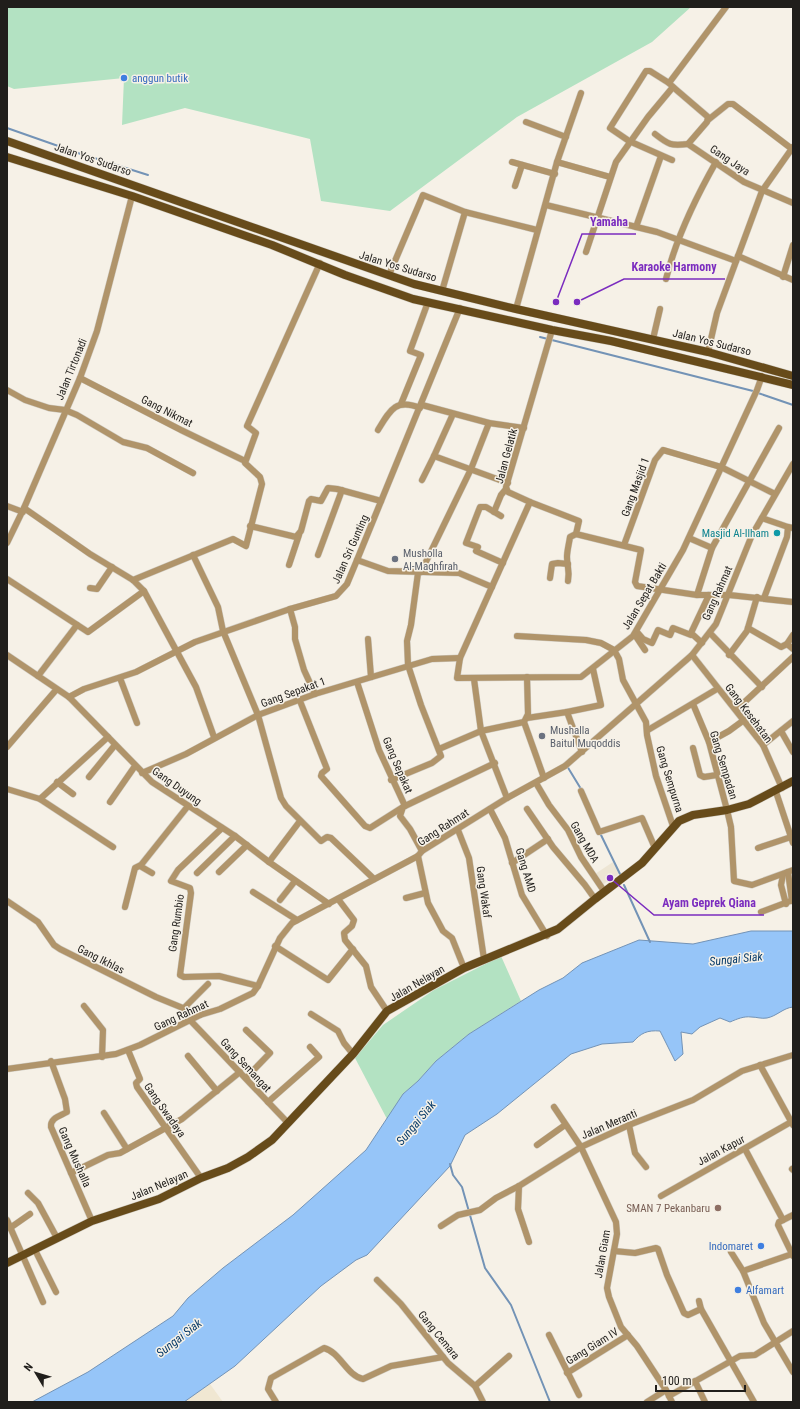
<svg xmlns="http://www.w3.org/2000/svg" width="800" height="1409" viewBox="0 0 800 1409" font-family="'Roboto Condensed',sans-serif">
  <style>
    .built { fill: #ede5d4 }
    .industrial { fill: #f0e7d2 }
    .green { fill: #b3e2c2 }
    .water { fill: #96c5f8; stroke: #7393b6 }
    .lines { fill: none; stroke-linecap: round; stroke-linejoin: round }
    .stream { stroke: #7393b6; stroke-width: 2 }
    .minor-casing { stroke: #cfcbc2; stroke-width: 7 }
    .major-casing { stroke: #cfcbc2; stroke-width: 9 }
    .minor { stroke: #b0946a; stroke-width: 6 }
    .major { stroke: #674b1a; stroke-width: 8 }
    .shop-dot { fill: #3f7fe0; stroke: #f6f1e7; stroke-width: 1.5 }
    .culture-dot { fill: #0f9aa8; stroke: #f6f1e7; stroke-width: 1.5 }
    .worship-dot { fill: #6b7280; stroke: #f6f1e7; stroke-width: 1.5 }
    .education-dot { fill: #8d6e63; stroke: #f6f1e7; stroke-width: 1.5 }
    .labels { text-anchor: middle; stroke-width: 3; stroke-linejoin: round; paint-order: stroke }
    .shop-label { font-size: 11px; fill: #366cbe; stroke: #f6f1e7; text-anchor: start }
    .street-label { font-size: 11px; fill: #201e1b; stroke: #f6f1e7 }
    .culture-label { font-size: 11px; fill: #0d838f; stroke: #f6f1e7; text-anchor: end }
    .worship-label { font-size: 11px; fill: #5b616d; stroke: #f6f1e7; text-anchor: start }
    .education-label { font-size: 11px; fill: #785e54; stroke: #f6f1e7; text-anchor: end }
    .water-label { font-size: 12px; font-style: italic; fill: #093c6a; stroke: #f6f1e7 }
    .leader { fill: none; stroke: #7b2cbf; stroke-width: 1.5 }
    .callout-dot { fill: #7b2cbf; stroke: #f6f1e7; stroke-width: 1.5 }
    .callout-label { font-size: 12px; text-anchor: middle; font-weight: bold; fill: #7b2cbf; stroke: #f6f1e7; stroke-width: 3; stroke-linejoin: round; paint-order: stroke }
  </style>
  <rect width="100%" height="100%" fill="#f6f1e7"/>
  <path class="built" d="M613 862 619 874 602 885 595 874Z"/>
  <path class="industrial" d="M210 1384 223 1402H184Z"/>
  <g class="green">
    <path d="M7 7H691L652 42 517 117 390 211 321 201 310 139 185 108 122 125 124 78 14 89 7 86Z"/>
    <path d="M501 956 521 1001 469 1034 436 1061 418 1081 403 1094 387 1119 355 1058 383 1025 434 990Z"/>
  </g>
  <path class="water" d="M751 931H793V1007C783 1008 777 1016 767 1018 761 1019 757 1017 751 1017 744 1016 737 1019 730 1022L720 1018 700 1027 692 1034 681 1032 683 1054 675 1061 660 1031C647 1030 641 1033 633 1042L602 1044 571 1054 497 1114 465 1135 450 1166 367 1255 356 1260 321 1286 235 1366 184 1402H32L88 1372 173 1316 188 1298 223 1268 293 1215 366 1150 403 1094 418 1081 436 1061 469 1034 539 990 563 978 582 963 639 940 693 944Z"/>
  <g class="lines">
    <g class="stream">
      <path d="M7 128 81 154"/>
      <path d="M88 156 148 175"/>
      <path d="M540 337 753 391"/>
      <path d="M758 393 793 405"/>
      <path d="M567 766 581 789"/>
      <path d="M601 835 620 874"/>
      <path d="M624 885 650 942"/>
      <path d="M450 1164 453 1175 462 1187 485 1268 511 1305 550 1402"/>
    </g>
    <g class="minor-casing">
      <g id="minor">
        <path d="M669 83 650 71H646L610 128 629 141 672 160"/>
        <path d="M708 120 728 104H733L792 149"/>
        <path d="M526 122 566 137"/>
        <path d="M655 134C669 145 671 146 688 144L707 122 708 117 673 87"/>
        <path d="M688 144 744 182 793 203"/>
        <path d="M512 162 555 174"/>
        <path d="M557 162 610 177"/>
        <path d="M515 186 522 165"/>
        <path d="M546 205 657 232 736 261"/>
        <path d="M636 227 661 156"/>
        <path d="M586 252 616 162 648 117 673 87 669 83 726 7"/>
        <path d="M738 256 793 280"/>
        <path d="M389 275 423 195 465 212 537 230"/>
        <path d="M783 277 793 245"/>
        <path d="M666 279C676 238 695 199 716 162"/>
        <path d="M442 291 465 212"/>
        <path d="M516 309 557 162 581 93"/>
        <path d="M552 330 506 487 508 492 530 502 460 658 457 678 581 677 633 636 683 550 757 390 762 376"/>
        <path d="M653 339 660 309"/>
        <path d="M708 352 717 313 762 191 793 147"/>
        <path d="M80 378 181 430 245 461"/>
        <path d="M7 390 25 400 49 408 65 410 77 415 123 442 147 448 193 473"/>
        <path d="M401 404 421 355 410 351 428 302"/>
        <path d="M422 405 489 423 524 428"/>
        <path d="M453 414 434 456 508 483"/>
        <path d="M378 430C390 410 396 398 420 408"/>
        <path d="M422 480 434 456"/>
        <path d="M530 502 579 521 576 534 641 550 635 582 637 586 697 595H729L793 602"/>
        <path d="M7 506 23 512"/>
        <path d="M24 508 90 554 133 580 144 591 196 687 214 737"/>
        <path d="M494 512 501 495 506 489"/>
        <path d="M501 516 486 507H480L466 543 478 547 476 551 503 563"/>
        <path d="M762 518 788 527"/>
        <path d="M250 526 296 537 301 531 309 501 311 499 321 501 328 488 337 489 381 501"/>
        <path d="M689 538 712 548"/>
        <path d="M7 543 24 508 80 378 97 331 132 196"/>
        <path d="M624 545 655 460 663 450 721 467 775 494"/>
        <path d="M193 555 218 607 223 631 258 715 281 798 286 806 321 841 327 837 331 838 374 879"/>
        <path d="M318 555 342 490"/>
        <path d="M357 560 388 571 459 573 492 587"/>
        <path d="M289 565 299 535"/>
        <path d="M421 572 471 469 489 423"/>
        <path d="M550 578 552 564 558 563 568 564"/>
        <path d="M7 579 88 632 144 591"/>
        <path d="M133 580 233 539 246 546 262 484 260 477 245 463 256 433 247 426 320 263"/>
        <path d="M568 581C570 570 567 567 567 557 567 551 569 544 570 537L576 534"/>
        <path d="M90 588 97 589 112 567"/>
        <path d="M697 595 712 548 779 428"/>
        <path d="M764 598 787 537 788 527 793 528"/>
        <path d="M290 609 295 627V639L304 670 315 694"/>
        <path d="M748 628 781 647 787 644"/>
        <path d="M637 632 643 639 652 643 658 630 670 635 673 628 691 635"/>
        <path d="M710 633 762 687"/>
        <path d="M635 635 645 650"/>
        <path d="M793 635 787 644 793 649"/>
        <path d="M517 636 586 640 601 643 614 650 619 659 623 680 646 722 647 735 656 776 673 826"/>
        <path d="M368 639 371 677"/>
        <path d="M702 643 691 633 709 595"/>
        <path d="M7 655 69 697 152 782 235 836 269 862 329 904"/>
        <path d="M692 655 763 745 782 788"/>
        <path d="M729 655 747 631 757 597"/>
        <path d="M38 676 77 625"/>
        <path d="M527 677 528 714 524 722 544 778"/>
        <path d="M120 678 137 723"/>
        <path d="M474 679 481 731 507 798"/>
        <path d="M357 682 379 750 405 806"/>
        <path d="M69 697 84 689 136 672 195 642 290 609 336 596 347 584 357 560 460 308"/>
        <path d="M300 701 327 769 322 773 321 776 365 826 370 828 403 807"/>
        <path d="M693 704 709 742 727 810 731 827 734 881 752 885 793 870"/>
        <path d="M736 710 793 657"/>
        <path d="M567 712 601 705 593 669"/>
        <path d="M527 718 567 712 582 752"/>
        <path d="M648 730 717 689"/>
        <path d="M781 731 793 752"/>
        <path d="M709 742 729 731 744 720"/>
        <path d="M763 745 793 721"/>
        <path d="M7 747 56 690"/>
        <path d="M693 748 700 775 704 777 717 775"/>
        <path d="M439 749 481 731 524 722"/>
        <path d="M142 773 186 754 258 715 315 694 432 659 460 658"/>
        <path d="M89 777 115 745"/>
        <path d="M391 780 432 763 441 756 421 705 408 665 407 641 411 625 418 573"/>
        <path d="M57 782 73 794"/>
        <path d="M536 783 549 805 568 830 581 857 604 891"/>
        <path d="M7 789 40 799 113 847"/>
        <path d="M581 791 599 832 642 818 655 848"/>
        <path d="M776 792 793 843"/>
        <path d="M40 799 108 737"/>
        <path d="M110 802 135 766"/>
        <path d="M405 806 495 763"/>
        <path d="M403 807 400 816 410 829 422 851"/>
        <path d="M490 809 505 838 522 895 547 936"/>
        <path d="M527 809 553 847 585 885 595 899"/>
        <path d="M222 828 178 870 171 881 190 888 191 893 180 975 184 977 219 976 258 986"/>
        <path d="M458 830 469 858 484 959"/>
        <path d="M758 848 791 837"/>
        <path d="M418 856 428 903 443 931 452 938 464 968"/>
        <path d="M269 862 300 821"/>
        <path d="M512 863 548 839"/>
        <path d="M140 866 152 873"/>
        <path d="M219 872 247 845"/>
        <path d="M788 872 792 901"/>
        <path d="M197 873 235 836"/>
        <path d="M783 875 781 885 786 904"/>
        <path d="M253 892 297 920"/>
        <path d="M406 898 425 893"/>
        <path d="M338 899 354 920 352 926 344 933 345 940 366 966 371 987 387 1011"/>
        <path d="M280 900 295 881"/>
        <path d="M7 901 38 922 54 945 60 949 156 997 200 1015"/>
        <path d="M125 907 135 868 141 865 188 806"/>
        <path d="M761 912 793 900"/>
        <path d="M275 946 328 980 353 949"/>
        <path d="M84 1006 103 1030 102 1057"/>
        <path d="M183 1009 208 984"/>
        <path d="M311 1014 338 1031 344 1043 353 1054"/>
        <path d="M190 1020 288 1123"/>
        <path d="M128 1050 140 1079 136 1083 137 1087 201 1178"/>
        <path d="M188 1056 217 1091"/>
        <path d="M51 1061 65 1099 67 1112C60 1116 50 1118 51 1127L92 1221"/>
        <path d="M760 1065 793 1125"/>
        <path d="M7 1069 116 1054 140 1045 200 1015 220 1009 253 993 258 986 280 938 292 923 418 856 422 851 507 798 565 766 692 655 716 624 752 535 793 464"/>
        <path d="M246 1078 270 1053 246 1030"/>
        <path d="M268 1102 319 1057 310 1047"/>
        <path d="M554 1107 581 1147 616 1222 617 1234 607 1288 609 1297 621 1327 637 1346 666 1390 672 1402"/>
        <path d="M104 1113 127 1149"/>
        <path d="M629 1125 635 1153 646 1167"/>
        <path d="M537 1145 565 1125"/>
        <path d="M745 1149 783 1220"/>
        <path d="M792 1169 793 1170"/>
        <path d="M71 1173 108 1155 120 1153 182 1119 240 1072"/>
        <path d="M519 1186 518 1209 529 1242"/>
        <path d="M28 1193 38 1203 57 1238"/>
        <path d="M661 1196 791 1122"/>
        <path d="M793 1215 779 1222 778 1225 793 1256"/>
        <path d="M7 1220 43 1302"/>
        <path d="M441 1226 458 1215 480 1210 496 1198 519 1186 581 1147 629 1125 693 1100 742 1071 793 1055"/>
        <path d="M10 1228 30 1214"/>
        <path d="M35 1250 56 1292"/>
        <path d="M614 1251 635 1253 656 1248 658 1249 667 1275 684 1313 688 1315 701 1309"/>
        <path d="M731 1252 743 1271 764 1323 793 1372"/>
        <path d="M743 1271 792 1254"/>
        <path d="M377 1280 401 1304 448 1363 475 1386 483 1402"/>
        <path d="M699 1301 701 1309 754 1402"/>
        <path d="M549 1335 579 1395"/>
        <path d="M567 1373 628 1335"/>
        <path d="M695 1381 705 1402"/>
        <path d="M475 1386 509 1356"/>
        <path d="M669 1396 740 1356 755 1355 793 1331"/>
        <path d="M276 1402 268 1389 271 1378 324 1348C340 1352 347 1376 363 1379L391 1366 443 1357"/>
        <path d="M647 1402 666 1390"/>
      </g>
    </g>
    <g class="major-casing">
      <g id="major">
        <path d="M7 141 414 284 516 309 708 352 793 376"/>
        <path d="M7 157 132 196 272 245 345 275 413 299 552 330 611 341 793 385"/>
        <path d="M7 1263 92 1221 159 1199 201 1178 228 1168 248 1157 272 1140 353 1054 387 1011 464 968 558 929 595 899 642 863 679 821 693 815 727 810 749 804 793 781"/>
      </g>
    </g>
    <use href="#minor" class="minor"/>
    <use href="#major" class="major"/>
  </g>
  <g class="shop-dot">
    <circle cx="124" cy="78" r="4"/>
    <circle cx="761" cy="1246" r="4"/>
    <circle cx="738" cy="1290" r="4"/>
  </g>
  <circle class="culture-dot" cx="777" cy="533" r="4"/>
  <g class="worship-dot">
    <circle cx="395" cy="559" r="4"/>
    <circle cx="542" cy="736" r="4"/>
  </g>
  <circle class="education-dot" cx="718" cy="1208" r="4"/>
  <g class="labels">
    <g class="shop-label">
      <text x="132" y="82">anggun butik</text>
      <text x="753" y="1250" text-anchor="end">Indomaret</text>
      <text x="746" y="1294">Alfamart</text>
    </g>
    <g class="street-label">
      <text transform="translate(93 159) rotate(19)" y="4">Jalan Yos Sudarso</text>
      <text transform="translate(730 160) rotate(34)" y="4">Gang Jaya</text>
      <text transform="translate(398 266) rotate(17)" y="4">Jalan Yos Sudarso</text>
      <text transform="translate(712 342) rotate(14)" y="4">Jalan Yos Sudarso</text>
      <text transform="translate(71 369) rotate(-68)" y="4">Jalan Tirtonadi</text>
      <text transform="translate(167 411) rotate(27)" y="4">Gang Nikmat</text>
      <text transform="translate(506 456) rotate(-75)" y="4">Jalan Gelatik</text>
      <text transform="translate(635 487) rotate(-70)" y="4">Gang Masjid 1</text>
      <text transform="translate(350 549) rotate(-66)" y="4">Jalan Sri Gunting</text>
      <text transform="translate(717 593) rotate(-66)" y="4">Gang Rahmat</text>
      <text transform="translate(644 596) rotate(-59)" y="4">Jalan Sepat Bakti</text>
      <text transform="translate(293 692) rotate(-20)" y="4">Gang Sepakat 1</text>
      <text transform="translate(749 713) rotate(53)" y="4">Gang Kesehatan</text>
      <text transform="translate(398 765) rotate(67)" y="4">Gang Sepakat</text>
      <text transform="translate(724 765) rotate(73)" y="4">Gang Sempadan</text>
      <text transform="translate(670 779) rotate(73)" y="4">Gang Sempurna</text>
      <text transform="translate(177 786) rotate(35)" y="4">Gang Duyung</text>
      <text transform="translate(443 827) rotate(-33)" y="4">Gang Rahmat</text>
      <text transform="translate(585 842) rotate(60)" y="4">Gang MDA</text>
      <text transform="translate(526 870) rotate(73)" y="4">Gang AMD</text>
      <text transform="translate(484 892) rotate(82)" y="4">Gang Wakaf</text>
      <text transform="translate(176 923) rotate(-82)" y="4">Gang Rumbio</text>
      <text transform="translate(101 959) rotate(27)" y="4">Gang Ikhlas</text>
      <text transform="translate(417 983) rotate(-30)" y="4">Jalan Nelayan</text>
      <text transform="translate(181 1015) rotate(-25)" y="4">Gang Rahmat</text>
      <text transform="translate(246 1065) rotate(47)" y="4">Gang Semangat</text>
      <text transform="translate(165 1110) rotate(55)" y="4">Gang Swadaya</text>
      <text transform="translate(609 1124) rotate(-23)" y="4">Jalan Meranti</text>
      <text transform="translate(721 1150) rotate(-28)" y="4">Jalan Kapur</text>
      <text transform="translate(75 1157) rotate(66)" y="4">Gang Mushalla</text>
      <text transform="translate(159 1185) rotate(-23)" y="4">Jalan Nelayan</text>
      <text transform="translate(602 1254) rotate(-80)" y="4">Jalan Giam</text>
      <text transform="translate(439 1335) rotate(51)" y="4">Gang Cemara</text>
      <text transform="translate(592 1346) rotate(-32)" y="4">Gang Giam IV</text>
    </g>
    <g class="culture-label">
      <text x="769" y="537">Masjid Al-Ilham</text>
    </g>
    <g class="worship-label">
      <text x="403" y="557">Musholla<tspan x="403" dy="13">Al-Maghfirah</tspan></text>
      <text x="550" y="734">Mushalla<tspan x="550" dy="13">Baitul Muqoddis</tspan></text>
    </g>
    <g class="education-label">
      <text x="710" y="1212">SMAN 7 Pekanbaru</text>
    </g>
    <g class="water-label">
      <text transform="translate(736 959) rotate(-6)" y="4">Sungai Siak</text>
      <text transform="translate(416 1123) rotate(-50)" y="4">Sungai Siak</text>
      <text transform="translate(179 1338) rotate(-38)" y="4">Sungai Siak</text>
    </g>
  </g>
  <path class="leader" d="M556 302L582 234H636M577 302L624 279H725M610 878L654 915H764"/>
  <g class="callout-dot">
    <circle cx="556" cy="302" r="4"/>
    <circle cx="577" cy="302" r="4"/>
    <circle cx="610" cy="878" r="4"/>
  </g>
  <g class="callout-label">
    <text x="609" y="226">Yamaha</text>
    <text x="674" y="271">Karaoke Harmony</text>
    <text x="709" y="907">Ayam Geprek Qiana</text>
  </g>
  <rect width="800" height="1409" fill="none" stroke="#201e1b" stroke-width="16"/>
  <g transform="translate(36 1373) rotate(308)" stroke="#f6f1e7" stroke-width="3" paint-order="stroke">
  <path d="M0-3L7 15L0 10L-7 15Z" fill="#201e1b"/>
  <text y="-6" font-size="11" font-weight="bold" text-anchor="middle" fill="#201e1b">N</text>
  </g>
  <path d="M656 1385v6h89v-6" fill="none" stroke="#201e1b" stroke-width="2"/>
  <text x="662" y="1385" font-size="12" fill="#201e1b" stroke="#f6f1e7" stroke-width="3" paint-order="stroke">100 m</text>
</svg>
